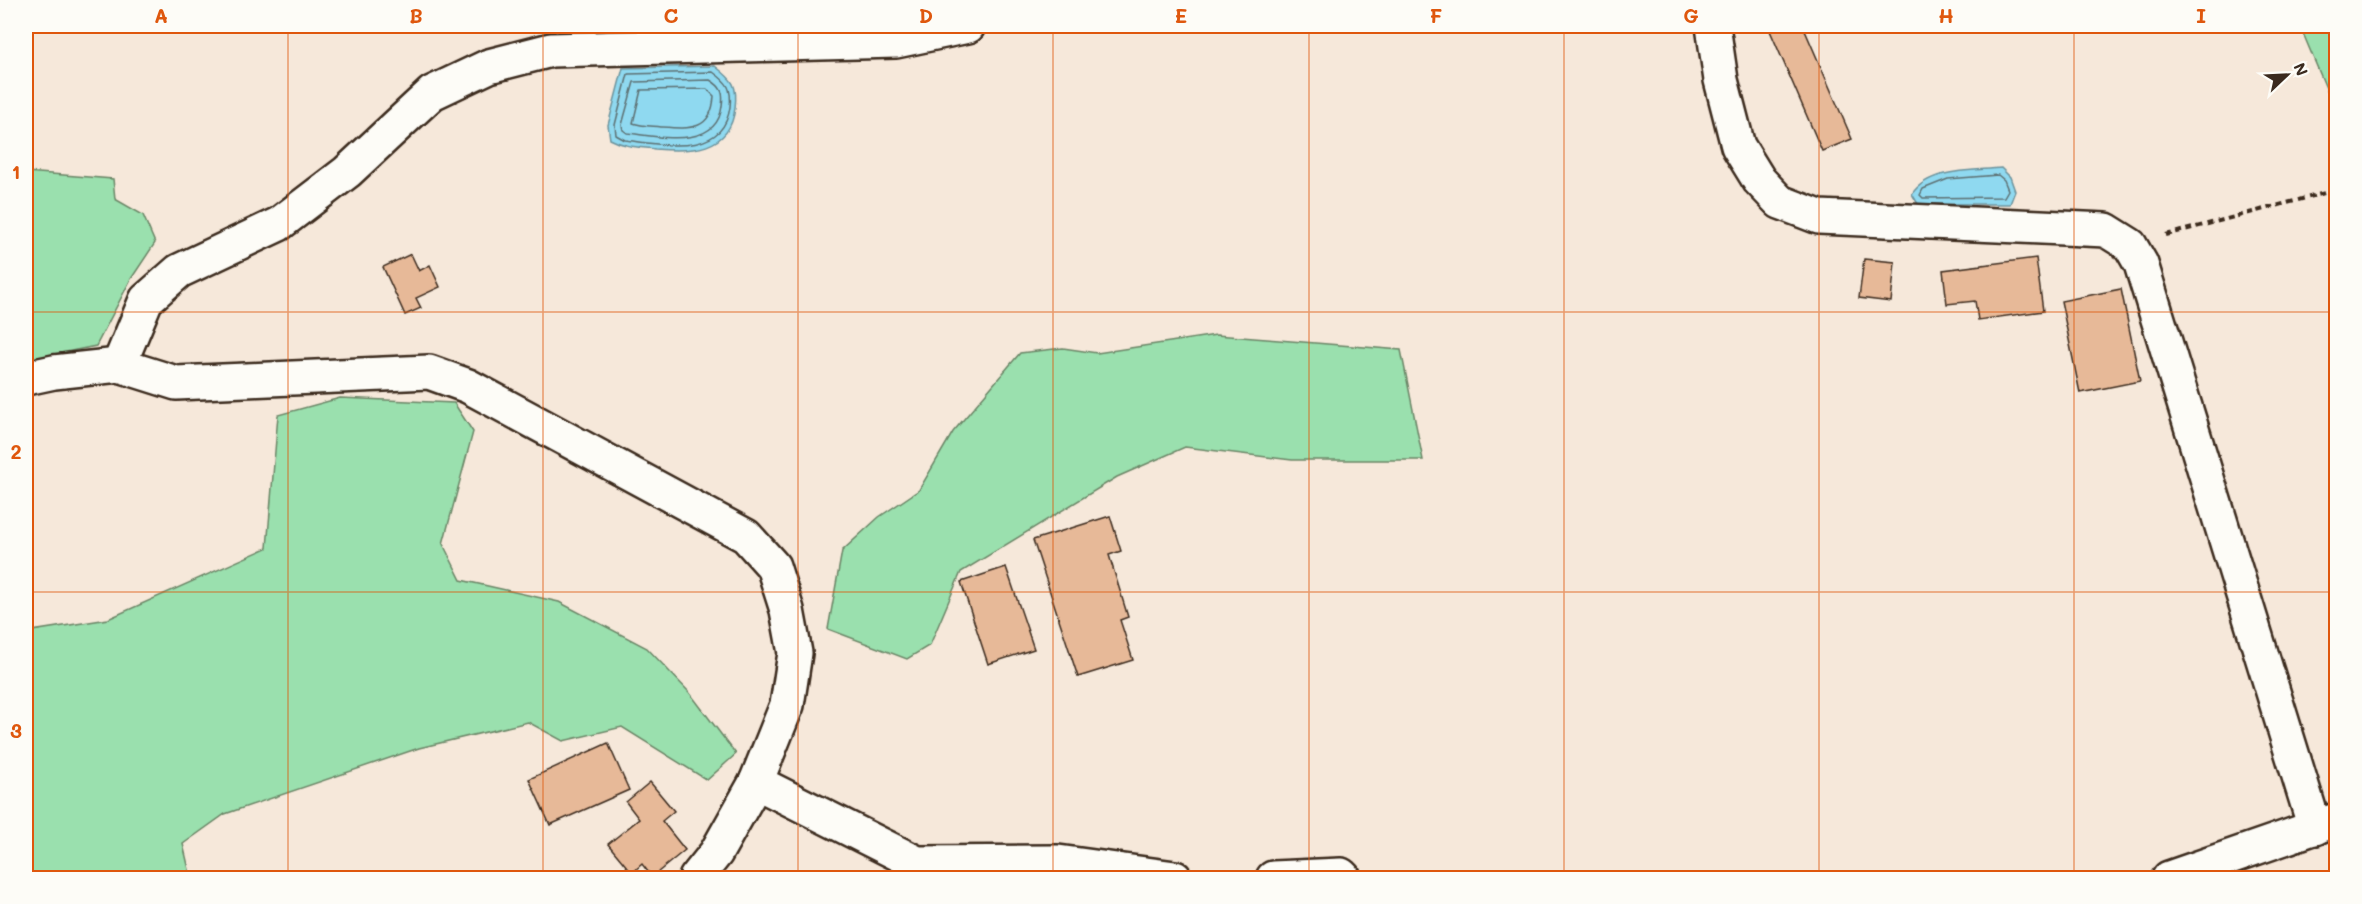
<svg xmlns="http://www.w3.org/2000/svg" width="2362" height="904" viewBox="0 0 2362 904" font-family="Mali,sans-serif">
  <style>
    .green { fill: #9ae0ae; stroke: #6a8566; stroke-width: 1.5 }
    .water { fill: #8fd9f0; stroke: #6d939c; stroke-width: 1.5 }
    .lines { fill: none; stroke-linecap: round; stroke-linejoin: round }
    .shore { stroke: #5d7072; stroke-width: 1.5 }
    .building { fill: #e7b998; stroke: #3b2a1e; stroke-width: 1.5 }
    .minor-casing { stroke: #3b2a1e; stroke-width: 38 }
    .secondary-casing { stroke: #3b2a1e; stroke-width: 38 }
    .path { stroke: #3b2a1e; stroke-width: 4; stroke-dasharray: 6 4.5; stroke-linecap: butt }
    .minor { stroke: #fdfcf7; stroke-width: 33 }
    .secondary { stroke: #fdfcf7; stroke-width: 33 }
    .grid { fill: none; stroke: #df570d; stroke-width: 1.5; stroke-opacity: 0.55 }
    .neatline { fill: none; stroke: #df570d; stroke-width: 2 }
    .grid-label { font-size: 20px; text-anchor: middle; font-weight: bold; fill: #df570d }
  </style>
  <rect width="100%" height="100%" fill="#f6e8da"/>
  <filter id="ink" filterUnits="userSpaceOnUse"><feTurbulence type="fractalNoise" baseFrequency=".0167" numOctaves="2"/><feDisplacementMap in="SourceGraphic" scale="12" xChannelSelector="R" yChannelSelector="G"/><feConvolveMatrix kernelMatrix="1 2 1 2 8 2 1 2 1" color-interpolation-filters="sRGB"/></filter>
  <g filter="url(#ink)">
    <g class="green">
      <path d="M2300 26H2336V112Z"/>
      <path d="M26 172 113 179 115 199 143 215 155 243 131 279 96 346 26 360Z"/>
      <path d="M1216 335 1401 350 1423 460H1292L1185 447 1117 477 961 572 930 645 907 659 828 629 842 551 879 517 919 490 953 432 1020 353 1063 348 1097 353Z"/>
      <path d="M340 398 454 403 473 432 443 544 461 580 559 602 647 648 689 692 736 754 707 780 622 727 563 741 528 722 419 748 225 814 183 844 191 878H26V632L108 619 267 548 278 415Z"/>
    </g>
    <g class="water">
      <path d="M715 66C733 80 738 85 735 108 730 152 690 152 655 149 639 147 625 147 610 139L608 125 623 68Z"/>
      <path d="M2001 168 2010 177 2015 191 2010 204H1918L1912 194C1929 168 1973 171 2001 168Z"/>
    </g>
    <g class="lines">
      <g class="shore">
        <path d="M713 72C728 83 732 88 730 107 723 159 661 144 625 140L616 135 615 125 628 74Z"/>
        <path d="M710 80C722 87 724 93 722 106 717 151 657 136 627 133L623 130 622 125 634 82Z"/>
        <path d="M707 89 714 96C712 131 690 129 661 127 652 126 641 126 633 123L641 90Z"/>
        <path d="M1998 175 2004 180 2008 190 2004 197 1923 198 1920 195 1923 189 1948 179Z"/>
      </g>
    </g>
    <g class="building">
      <path d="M1768 26H1803L1852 139 1822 151Z"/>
      <path d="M411 254 419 271 430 265 440 287 416 298 421 308 405 315 383 267Z"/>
      <path d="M2036 258 2043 311 1978 320 1975 301 1947 304 1943 270Z"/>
      <path d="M1864 259 1895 262 1891 302 1859 298Z"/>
      <path d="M2121 289 2140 381 2080 393 2061 301Z"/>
      <path d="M1110 516 1121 551 1109 555 1128 617 1120 620 1133 660 1078 677 1033 540Z"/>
      <path d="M1006 567 1034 649 988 664 961 582Z"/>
      <path d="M608 743 629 790 550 825 529 779Z"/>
      <path d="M650 782 674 811 662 821 685 850 652 877 642 864 632 873 608 844 639 819 626 802Z"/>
    </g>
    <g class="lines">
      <g class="minor-casing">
        <g id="minor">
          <path d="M1713 26 1721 80 1738 146 1759 180 1780 202 1819 217 2106 230 2130 245 2141 264 2315 828"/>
          <path d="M119 365 146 300 179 271 279 224 347 172 432 93 489 66 551 50 896 41 968 26"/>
          <path d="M26 378 54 372 119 365 176 383 429 372 468 386 746 536 773 566 787 610 795 653 787 705 756 782 716 853 696 878"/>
          <path d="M756 782 917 863 1058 862 1175 878"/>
          <path d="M1273 878 1341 875 1344 878"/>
        </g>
      </g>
      <g class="secondary-casing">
        <path id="secondary" d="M2169 878 2336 820"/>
      </g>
      <path class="path" d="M2166 235 2336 190"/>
      <use href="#minor" class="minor"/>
      <use href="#secondary" class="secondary"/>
    </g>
  </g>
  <path class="grid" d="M288 26V878M543 26V878M798 26V878M1053 26V878M1309 26V878M1564 26V878M1819 26V878M2074 26V878M26 312H2336M26 592H2336"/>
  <rect width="2362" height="904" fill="none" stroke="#fdfcf7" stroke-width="66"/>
  <g transform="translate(2287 75) rotate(67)" stroke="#fdfcf7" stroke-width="4.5" paint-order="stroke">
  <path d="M0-4.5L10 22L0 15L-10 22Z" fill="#3b2a1e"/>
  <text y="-9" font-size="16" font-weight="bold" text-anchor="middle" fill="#3b2a1e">N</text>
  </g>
  <rect x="33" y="33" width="2296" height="838" class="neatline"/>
  <g class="grid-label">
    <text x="161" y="23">A</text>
    <text x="416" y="23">B</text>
    <text x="671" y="23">C</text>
    <text x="926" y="23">D</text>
    <text x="1181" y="23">E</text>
    <text x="1436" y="23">F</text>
    <text x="1691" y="23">G</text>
    <text x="1946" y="23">H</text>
    <text x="2201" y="23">I</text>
    <text x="16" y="179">1</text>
    <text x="16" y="459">2</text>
    <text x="16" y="738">3</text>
  </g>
</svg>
